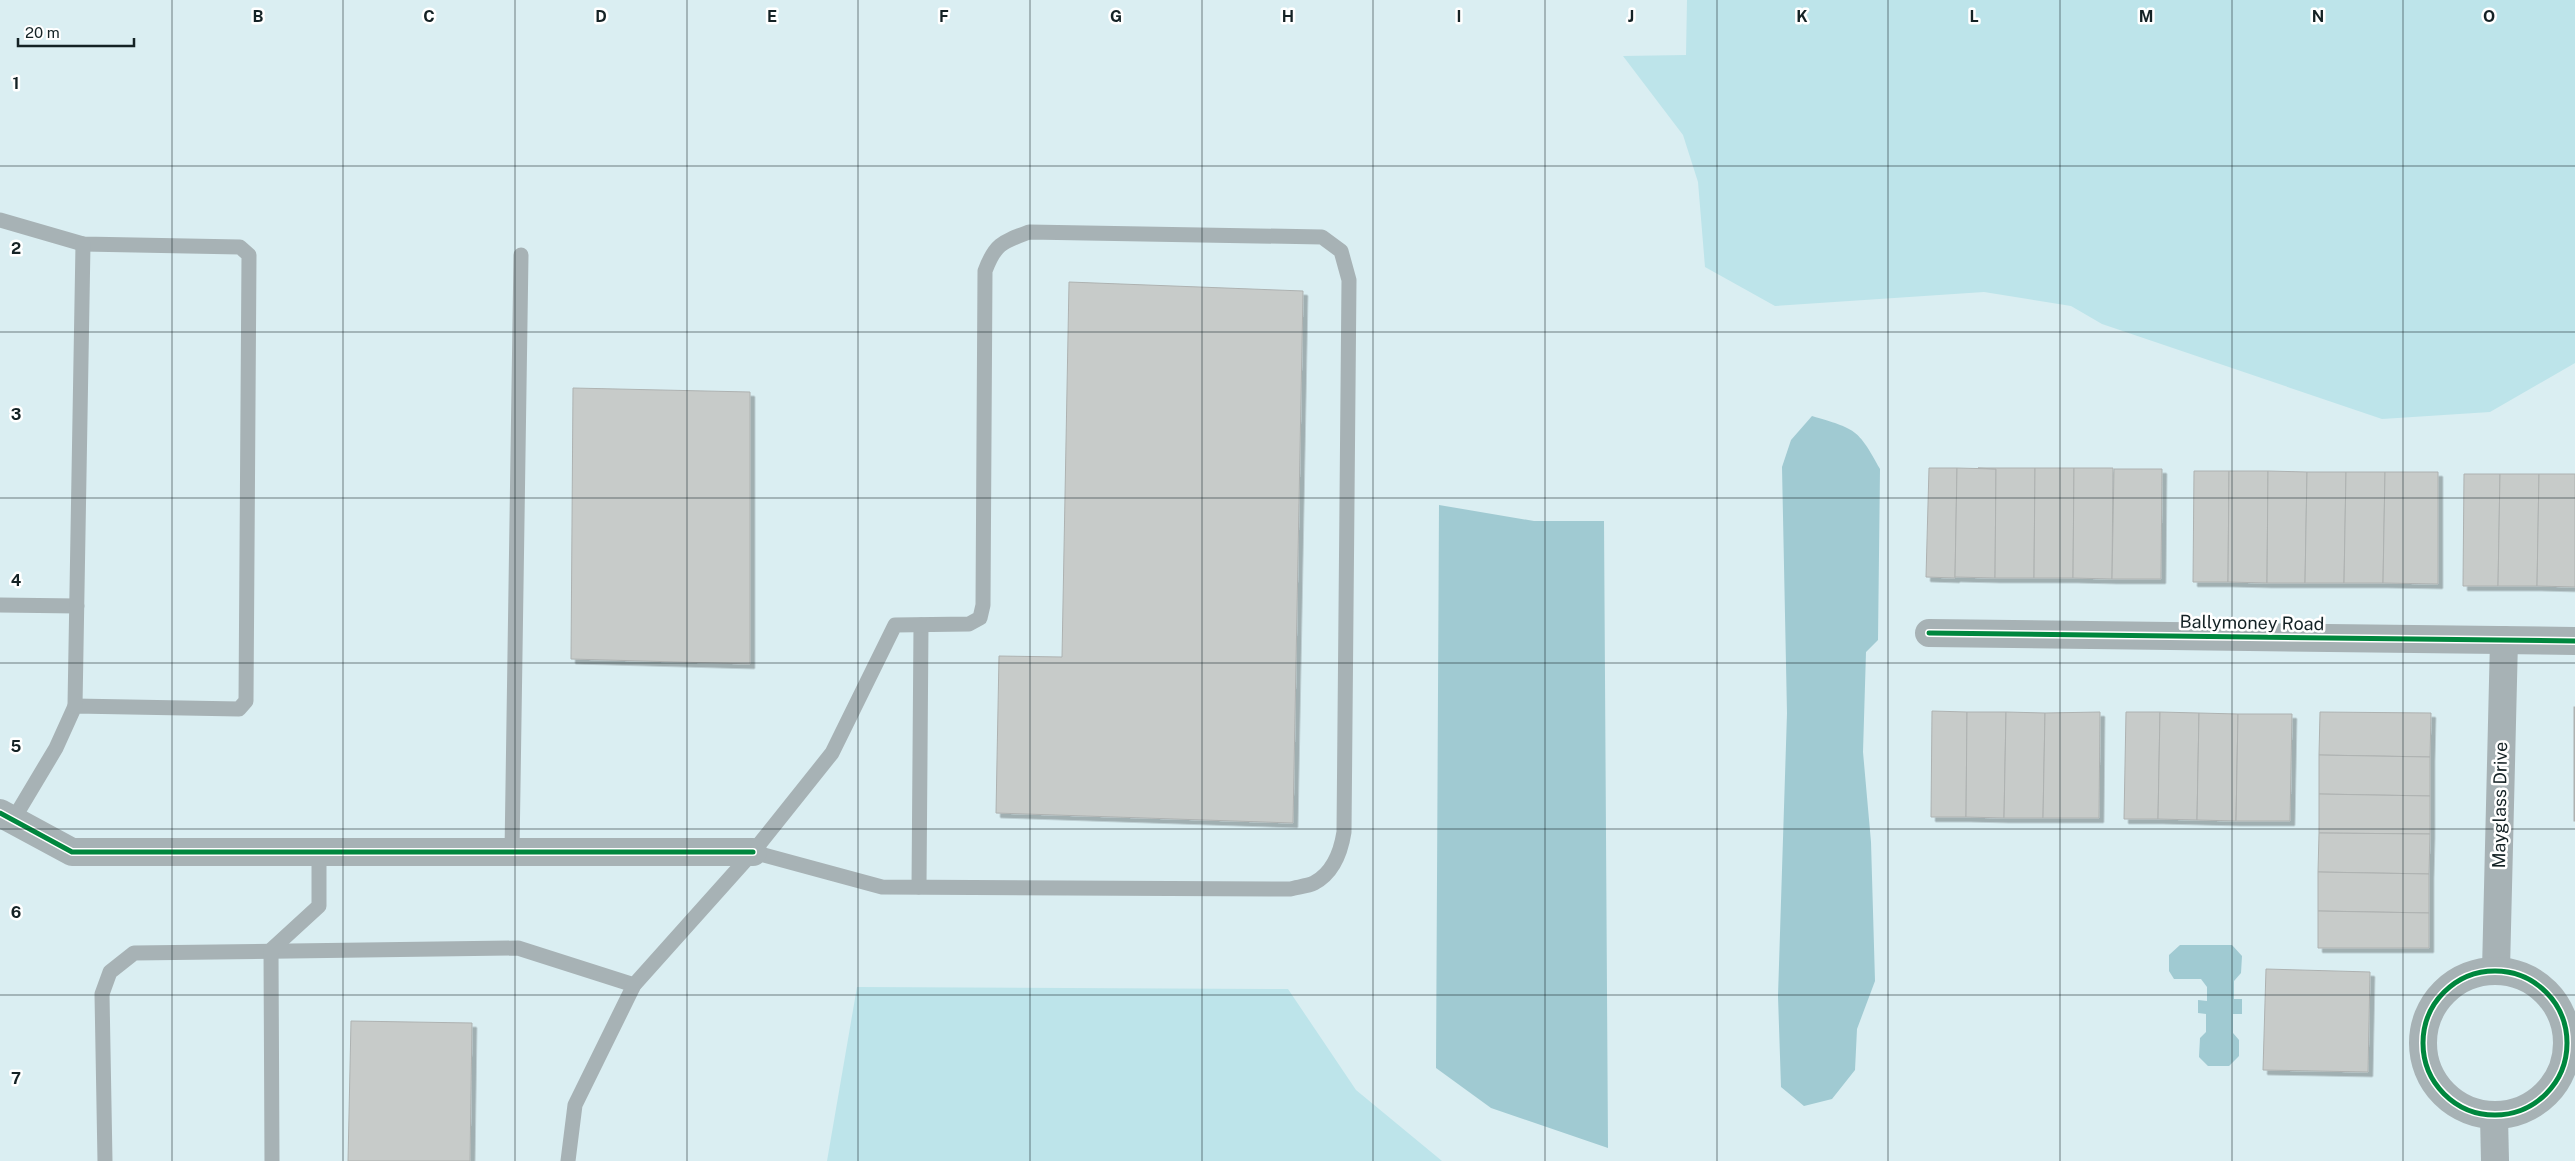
<svg xmlns="http://www.w3.org/2000/svg" width="2575" height="1161" viewBox="0 0 2575 1161" font-family="'Public Sans',sans-serif">
  <style>
    .green { fill: #bde4ea }
    .water { fill: #a0cad2 }
    .building { fill: #c7cbc9; stroke: #aeb2b1; filter: url(#shadow) }
    .lines { fill: none; stroke-linecap: round; stroke-linejoin: round }
    .lane { stroke: #a7b2b5; stroke-width: 15 }
    .street { stroke: #a7b2b5; stroke-width: 28 }
    .cycleway-casing { stroke: #fff; stroke-width: 8 }
    .cycleway { stroke: #00873e; stroke-width: 5 }
    .grid { fill: none; stroke: #142225; stroke-width: 1; stroke-opacity: 0.55 }
    .labels { text-anchor: middle; stroke-width: 5; stroke-linejoin: round; paint-order: stroke }
    .street-label { font-size: 18px; fill: #142225; stroke: #fff }
    .grid-label { font-size: 16px; text-anchor: middle; font-weight: bold; fill: #142225; stroke: #fff; stroke-width: 5; stroke-linejoin: round; paint-order: stroke }
  </style>
  <defs>
    <filter id="shadow"><feDropShadow dx="4.5" dy="4.5" stdDeviation="0" flood-color="#0004"/></filter>
  </defs>
  <rect width="100%" height="100%" fill="#daeef2"/>
  <g class="green">
    <path d="M1687 0H2575V363L2490 412 2382 419 2102 324 2071 306 1984 292 1775 306 1705 267 1698 182 1683 135 1623 56 1686 55Z"/>
    <path d="M857 987 1288 989 1356 1090 1442 1161H827Z"/>
  </g>
  <g class="water">
    <path d="M1812 416C1855 429 1858 428 1880 469L1878 640 1866 652 1863 752 1871 842 1875 981 1857 1029 1855 1070 1832 1099 1804 1106 1781 1087 1778 996 1787 713 1782 467 1791 440Z"/>
    <path d="M1439 505 1534 521H1604L1608 1148 1491 1108 1436 1068Z"/>
    <path d="M2180 945H2232L2242 956 2241 973 2234 981V999H2242V1014H2233V1033L2239 1040V1056L2229 1066H2208L2199 1057 2200 1038 2206 1032V1014L2198 1013V1000L2207 1001V987L2201 979H2174L2169 971V955Z"/>
  </g>
  <g class="building">
    <path d="M1069 282 1303 291 1293 823 996 813 999 656 1062 657Z"/>
    <path d="M573 388 750 392V664L571 659Z"/>
    <path d="M1929 468H1957L1955 578 1926 577Z"/>
    <path d="M1957 468 1996 469 1995 578 1955 577Z"/>
    <path d="M1978 468H2035L2034 578H1995L1996 469Z"/>
    <path d="M2035 468H2074L2073 578H2034Z"/>
    <path d="M2074 468H2113L2112 579 2073 578Z"/>
    <path d="M2114 469H2162L2161 579H2112Z"/>
    <path d="M2194 471H2229L2228 582H2193Z"/>
    <path d="M2229 471H2268L2267 583 2228 582Z"/>
    <path d="M2268 471 2307 472 2305 583H2267Z"/>
    <path d="M2307 472H2346L2344 583H2305Z"/>
    <path d="M2346 472H2385L2383 583H2344Z"/>
    <path d="M2385 472H2438V584L2383 583Z"/>
    <path d="M2464 474H2500L2498 586H2463Z"/>
    <path d="M2500 474H2539L2537 586H2498Z"/>
    <path d="M2539 474H2575V587L2537 586Z"/>
    <rect x="2574" y="707" width="1" height="114"/>
    <path d="M1932 711 1967 712 1966 817H1931Z"/>
    <path d="M1967 712H2006L2004 818 1966 817Z"/>
    <path d="M2006 712 2045 713 2043 818H2004Z"/>
    <path d="M2100 712 2099 818H2043L2045 713Z"/>
    <path d="M2126 712H2160L2158 819H2124Z"/>
    <path d="M2160 712 2199 713 2197 820 2158 819Z"/>
    <path d="M2320 712 2431 713 2430 757 2319 755Z"/>
    <path d="M2199 713 2238 714 2236 821 2197 820Z"/>
    <path d="M2238 714H2292L2290 821H2236Z"/>
    <path d="M2319 755 2430 757V796L2319 794Z"/>
    <path d="M2319 794 2430 796V834L2319 833Z"/>
    <path d="M2319 833 2430 834 2429 874 2318 872Z"/>
    <path d="M2318 872 2429 874V913L2318 911Z"/>
    <path d="M2318 911 2429 913V948H2318Z"/>
    <path d="M2266 969 2370 972 2368 1072 2263 1070Z"/>
    <path d="M351 1021 472 1023 470 1161H348Z"/>
  </g>
  <g class="lines">
    <g class="lane">
      <path d="M0 220 83 244 240 247 249 255 246 701 239 709 75 706 56 748 13 820"/>
      <path d="M0 605 77 606"/>
      <path d="M75 706 83 244"/>
      <path d="M512 852 521 255"/>
      <path d="M919 887 921 625"/>
      <path d="M105 1161 102 994 110 972 134 953 518 948 634 985"/>
      <path d="M272 1161 271 950 319 906V852"/>
      <path d="M568 1161 575 1105 634 985 753 852 832 753 895 625 969 624 980 618 983 605 985 271C995 244 1002 242 1029 232L1322 237 1341 251 1349 280 1344 832C1341 851 1333 873 1314 883 1308 886 1297 887 1290 889L882 887 753 852"/>
    </g>
    <g class="street">
      <path d="M1929 633 2575 641"/>
      <path d="M0 813 72 852H753"/>
      <path d="M2496 970 2504 640"/>
      <circle cx="2495" cy="1043" r="72"/>
      <path d="M2494 1116 2495 1161"/>
    </g>
    <g class="cycleway-casing">
      <g id="cycleway">
        <path d="M1929 633 2575 641"/>
        <path d="M0 813 72 852H753"/>
        <circle cx="2495" cy="1043" r="72"/>
      </g>
    </g>
    <use href="#cycleway" class="cycleway"/>
  </g>
  <path class="grid" d="M172 0V1161M343 0V1161M515 0V1161M687 0V1161M858 0V1161M1030 0V1161M1202 0V1161M1373 0V1161M1545 0V1161M1717 0V1161M1888 0V1161M2060 0V1161M2232 0V1161M2403 0V1161M0 166H2575M0 332H2575M0 498H2575M0 663H2575M0 829H2575M0 995H2575"/>
  <g class="labels">
    <g class="street-label">
      <text transform="translate(2252 623) rotate(1)" y="6">Ballymoney Road</text>
      <text transform="translate(2500 805) rotate(-89)" y="6">Mayglass Drive</text>
    </g>
  </g>
  <g class="grid-label">
    <text x="258" y="22">B</text>
    <text x="429" y="22">C</text>
    <text x="601" y="22">D</text>
    <text x="772" y="22">E</text>
    <text x="944" y="22">F</text>
    <text x="1116" y="22">G</text>
    <text x="1288" y="22">H</text>
    <text x="1459" y="22">I</text>
    <text x="1631" y="22">J</text>
    <text x="1802" y="22">K</text>
    <text x="1974" y="22">L</text>
    <text x="2146" y="22">M</text>
    <text x="2318" y="22">N</text>
    <text x="2489" y="22">O</text>
    <text x="16" y="89">1</text>
    <text x="16" y="254">2</text>
    <text x="16" y="420">3</text>
    <text x="16" y="586">4</text>
    <text x="16" y="752">5</text>
    <text x="16" y="918">6</text>
    <text x="16" y="1084">7</text>
  </g>
  <path d="M18 38v8h116v-8" fill="none" stroke="#142225" stroke-width="2.5"/>
  <text x="25" y="38" font-size="15" fill="#142225" stroke="#ffffff" stroke-width="4" paint-order="stroke">20 m</text>
</svg>
